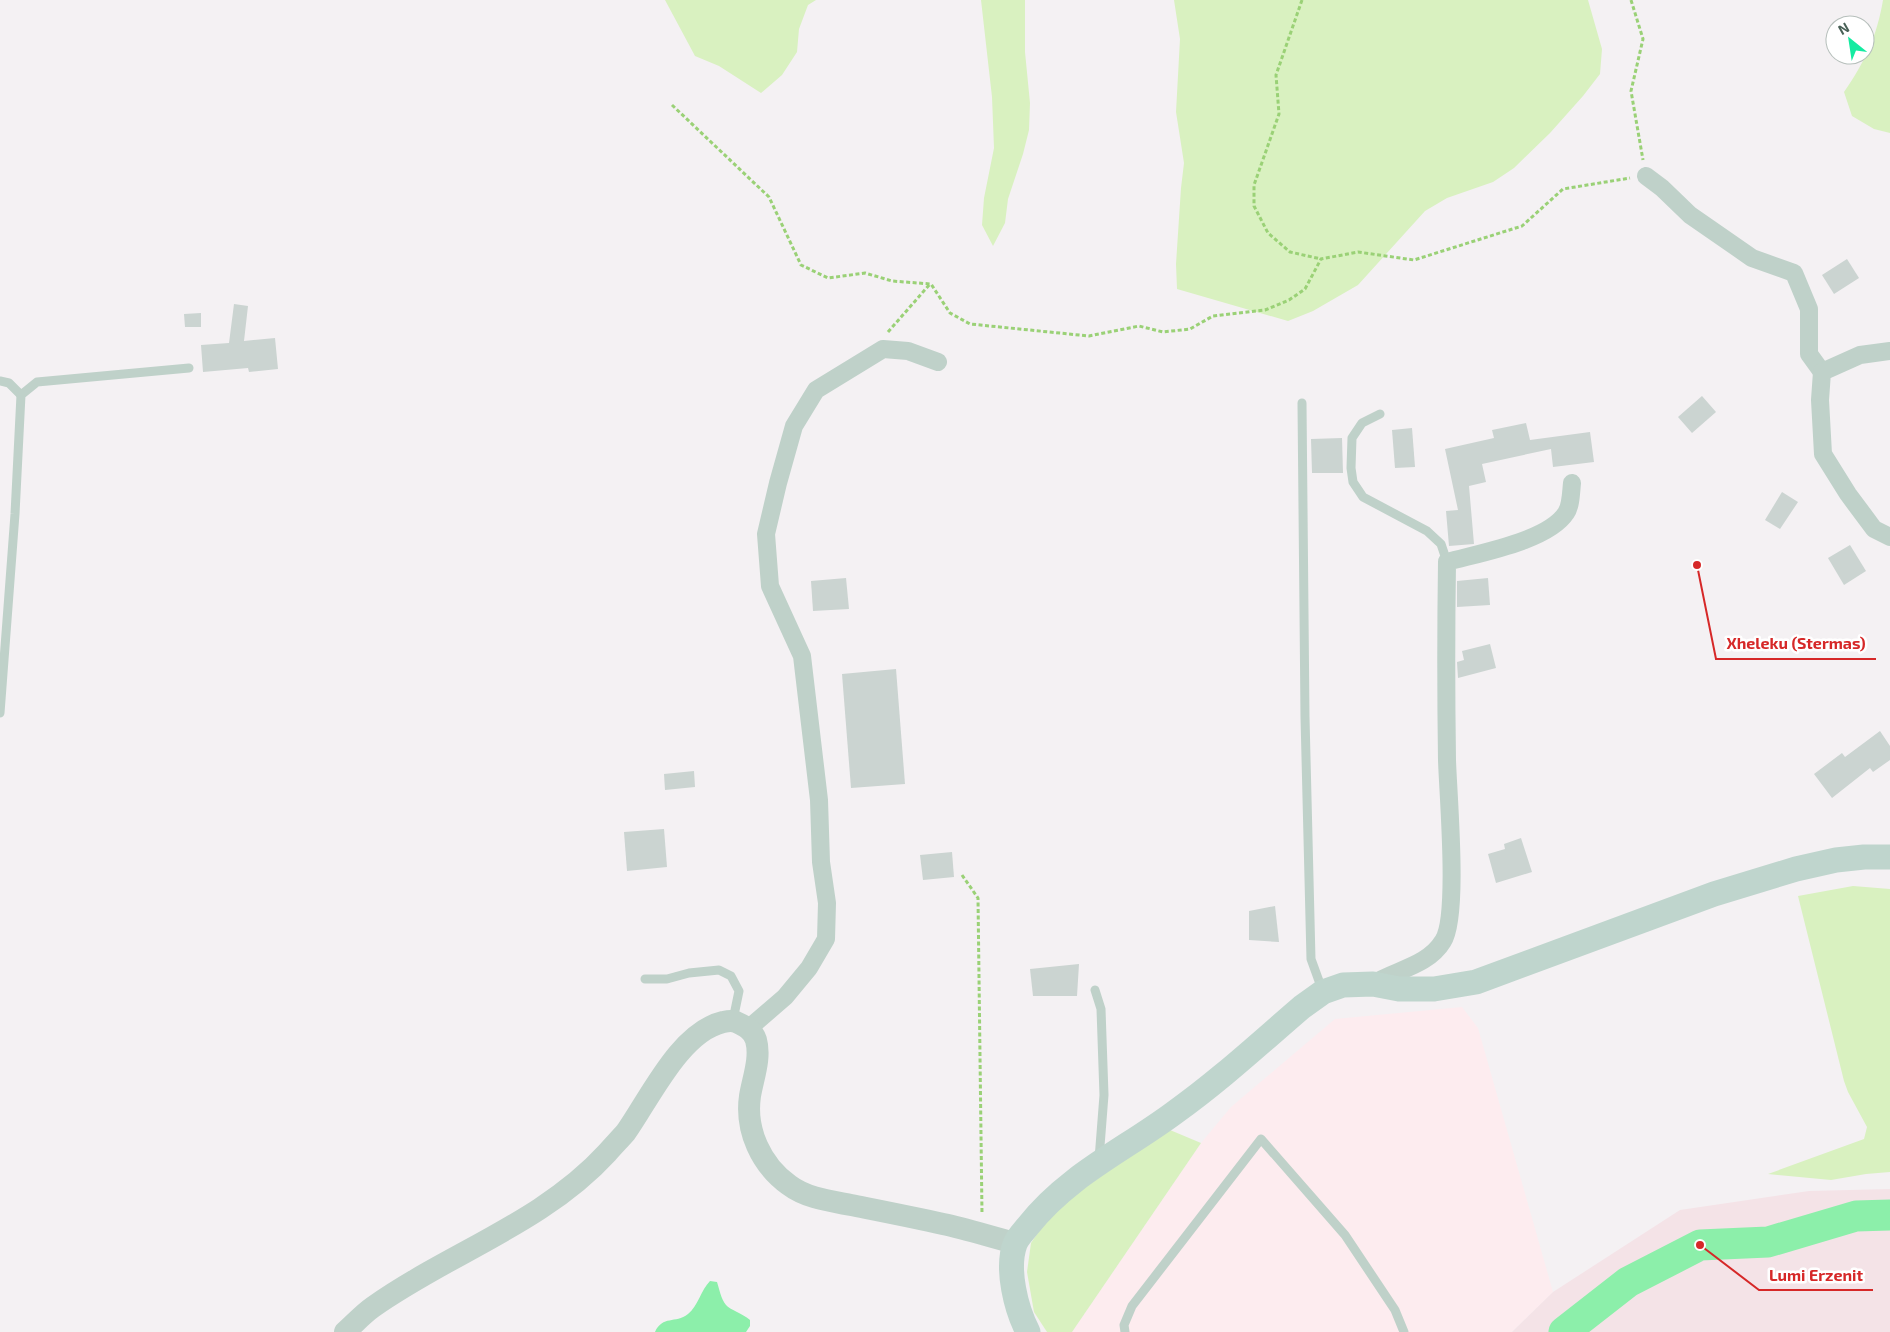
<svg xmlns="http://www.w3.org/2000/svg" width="1890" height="1332" viewBox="0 0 1890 1332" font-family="'Exo 2',sans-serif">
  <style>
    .commercial { fill: #fdecef }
    .green { fill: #d9f1c0 }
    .sand { fill: #f4e3e7 }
    .water { fill: #8cefaa }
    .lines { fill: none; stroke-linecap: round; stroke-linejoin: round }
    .river { stroke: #8cefaa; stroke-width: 31 }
    .building { fill: #cbd4d1 }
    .path { stroke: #9ad176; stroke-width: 3; stroke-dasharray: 4 2.5; stroke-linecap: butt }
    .service { stroke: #bfd1c9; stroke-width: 9 }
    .minor { stroke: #bfd1c9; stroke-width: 18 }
    .tertiary { stroke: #bfd1c9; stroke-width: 22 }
    .secondary { stroke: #bfd5cd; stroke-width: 25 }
    .leader { fill: none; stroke: #d62828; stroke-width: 2 }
    .callout-dot { fill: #d62828; stroke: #fff; stroke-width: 2 }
    .callout-label { font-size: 16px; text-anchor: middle; font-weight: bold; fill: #d62828; stroke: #fff; stroke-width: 5; stroke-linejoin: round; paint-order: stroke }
  </style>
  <rect width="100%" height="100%" fill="#f4f1f3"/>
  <path class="commercial" d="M1462 1007 1478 1028 1553 1292 1512 1332H1072L1201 1143 1231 1107 1335 1019Z"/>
  <g class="green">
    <path d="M665 0H816L808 5 799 29 797 52 782 75 761 93 719 66 695 56Z"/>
    <path d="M981 0H1025V52L1030 103 1029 130 1023 154 1008 199 1005 223 993 246 982 225 984 198 994 148 992 97Z"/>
    <path d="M1174 0H1588L1602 49 1600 74 1583 96 1550 133 1514 168 1493 182 1447 198 1425 211 1358 285 1313 311 1288 321 1177 289 1176 264 1181 188 1184 163 1176 112 1180 39Z"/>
    <path d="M1883 0H1890V133L1874 129 1852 116 1844 92C1865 62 1877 36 1883 0Z"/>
    <path d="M1853 886 1890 889V1172L1866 1174 1831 1180 1768 1174 1864 1139 1867 1127 1848 1092 1844 1081 1798 896Z"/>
    <path d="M1170 1130 1201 1143 1072 1332H1047L1034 1312 1027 1272 1031 1243 1054 1209 1107 1172Z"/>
  </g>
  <path class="sand" d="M1890 1189V1332H1512L1553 1292 1680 1210 1809 1191Z"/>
  <path class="water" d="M710 1281 717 1282C719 1288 721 1299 726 1305 730 1310 742 1313 750 1320V1326L746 1332H655C663 1315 675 1324 688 1314 698 1306 701 1290 710 1281Z"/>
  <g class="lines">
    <path class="river" d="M1564 1332 1628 1282 1700 1245 1768 1242 1856 1216 1890 1215"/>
  </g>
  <g class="building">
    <path d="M1847 259 1859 278 1834 294 1822 275Z"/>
    <path d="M234 304 248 306 244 341 275 338 278 369 249 372 248 368 203 372 201 345 229 343Z"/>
    <path d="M201 313V327H185L184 314Z"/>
    <path d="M1702 396 1716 412 1692 433 1678 417Z"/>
    <path d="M1526 423 1530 440 1590 432 1594 462 1553 467 1551 449 1482 464 1486 482 1469 486 1474 544 1449 546 1446 511 1458 510 1445 449 1494 438 1492 430Z"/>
    <path d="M1412 428 1415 467 1395 468 1392 430Z"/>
    <path d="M1342 438 1343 473H1312L1311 439Z"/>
    <path d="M1782 492 1798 502 1780 529 1765 520Z"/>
    <path d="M1850 545 1866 571 1844 585 1828 558Z"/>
    <path d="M846 578 849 609 813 611 811 581Z"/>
    <path d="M1488 578 1490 605 1457 607V581Z"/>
    <path d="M1490 644 1496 668 1458 678 1457 662 1464 660 1462 651Z"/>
    <path d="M896 669 905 784 851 788 842 674Z"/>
    <path d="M1880 731 1890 746V760L1873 772 1870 768 1832 798 1814 774 1842 753 1845 757Z"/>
    <path d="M694 771 695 787 665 790 664 774Z"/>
    <path d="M664 829 667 867 627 871 624 832Z"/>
    <path d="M1521 838 1532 872 1496 883 1488 854 1505 849 1504 844Z"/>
    <path d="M952 852 954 877 923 880 920 855Z"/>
    <path d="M1275 906 1279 942 1249 940V911Z"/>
    <path d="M1079 964 1077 996H1033L1030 969Z"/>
  </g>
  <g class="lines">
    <g class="path">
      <path d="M1302 0 1276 75 1279 114 1254 185V206L1268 233 1290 252 1321 259"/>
      <path d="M1631 0 1643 39 1631 91 1643 160"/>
      <path d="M672 105 769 197 801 265 828 278 865 273 892 281 931 284 950 313 970 324 1089 336 1139 326 1163 332 1190 329 1213 316 1265 310 1289 300 1305 289 1321 259 1358 252 1414 260 1522 226 1563 189 1630 178"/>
      <path d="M888 332 930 284"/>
      <path d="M962 875 978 898 982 1214"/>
    </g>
    <g class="service">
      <path d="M0 381 9 383 21 395"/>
      <path d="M1302 403 1305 717 1311 959 1323 992"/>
      <path d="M1380 414 1362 423 1352 438 1351 468 1353 482 1363 497 1427 531 1441 544 1447 562"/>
      <path d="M0 713 15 514 21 395 37 382 189 368"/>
      <path d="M645 979H667L689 973 719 970 731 976 739 991 733 1020"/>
      <path d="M1095 990 1101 1009 1104 1095 1099 1159"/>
      <path d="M1125 1332 1124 1325 1132 1306 1261 1139 1345 1235 1395 1310 1404 1332"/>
    </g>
    <g class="minor">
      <path d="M1646 176 1662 188 1690 215 1752 258 1794 273 1809 309V354L1822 372"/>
      <path d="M1890 351 1860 355 1822 372 1820 400 1823 454 1848 494 1874 529 1890 537"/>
      <path d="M1373 984C1395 970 1428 966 1443 941 1459 917 1448 795 1447 760 1446 694 1446 628 1447 562 1479 553 1548 541 1566 513 1571 506 1571 492 1572 483"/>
      <path d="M749 1028 785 997 809 968 826 939 827 903 821 862 819 800 802 656 770 586 766 534 778 483 794 426 816 390 883 349 908 351 938 362"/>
    </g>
    <path class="tertiary" d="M345 1332C354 1324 363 1314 373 1307 449 1253 543 1223 607 1153 613 1146 620 1139 626 1132 650 1098 680 1032 723 1022 728 1021 731 1020 736 1022 745 1026 753 1030 756 1040 761 1058 753 1078 750 1096 745 1130 761 1165 789 1185 806 1198 830 1201 851 1205 881 1211 912 1217 943 1224 967 1229 991 1237 1015 1243"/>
    <path class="secondary" d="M1028 1332C1016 1309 1006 1269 1015 1244 1017 1238 1024 1231 1028 1226 1067 1176 1124 1150 1174 1113 1219 1081 1260 1043 1302 1007L1323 992 1343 985 1373 984 1399 989H1434L1476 982 1714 894 1796 869 1836 860 1864 857H1890"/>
  </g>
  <path class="leader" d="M1697 565L1716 659H1876M1700 1245L1759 1290H1873"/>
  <g class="callout-dot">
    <circle cx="1697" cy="565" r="5"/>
    <circle cx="1700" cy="1245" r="5"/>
  </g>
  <g class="callout-label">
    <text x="1796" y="649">Xheleku (Stermas)</text>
    <text x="1816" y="1281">Lumi Erzenit</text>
  </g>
  <g transform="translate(1850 40) rotate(330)"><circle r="24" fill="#ffffff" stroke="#b6bfbb"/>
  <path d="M0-4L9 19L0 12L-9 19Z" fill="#14eba1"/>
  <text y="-8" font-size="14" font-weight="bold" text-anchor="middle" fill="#486056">N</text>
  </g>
</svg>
